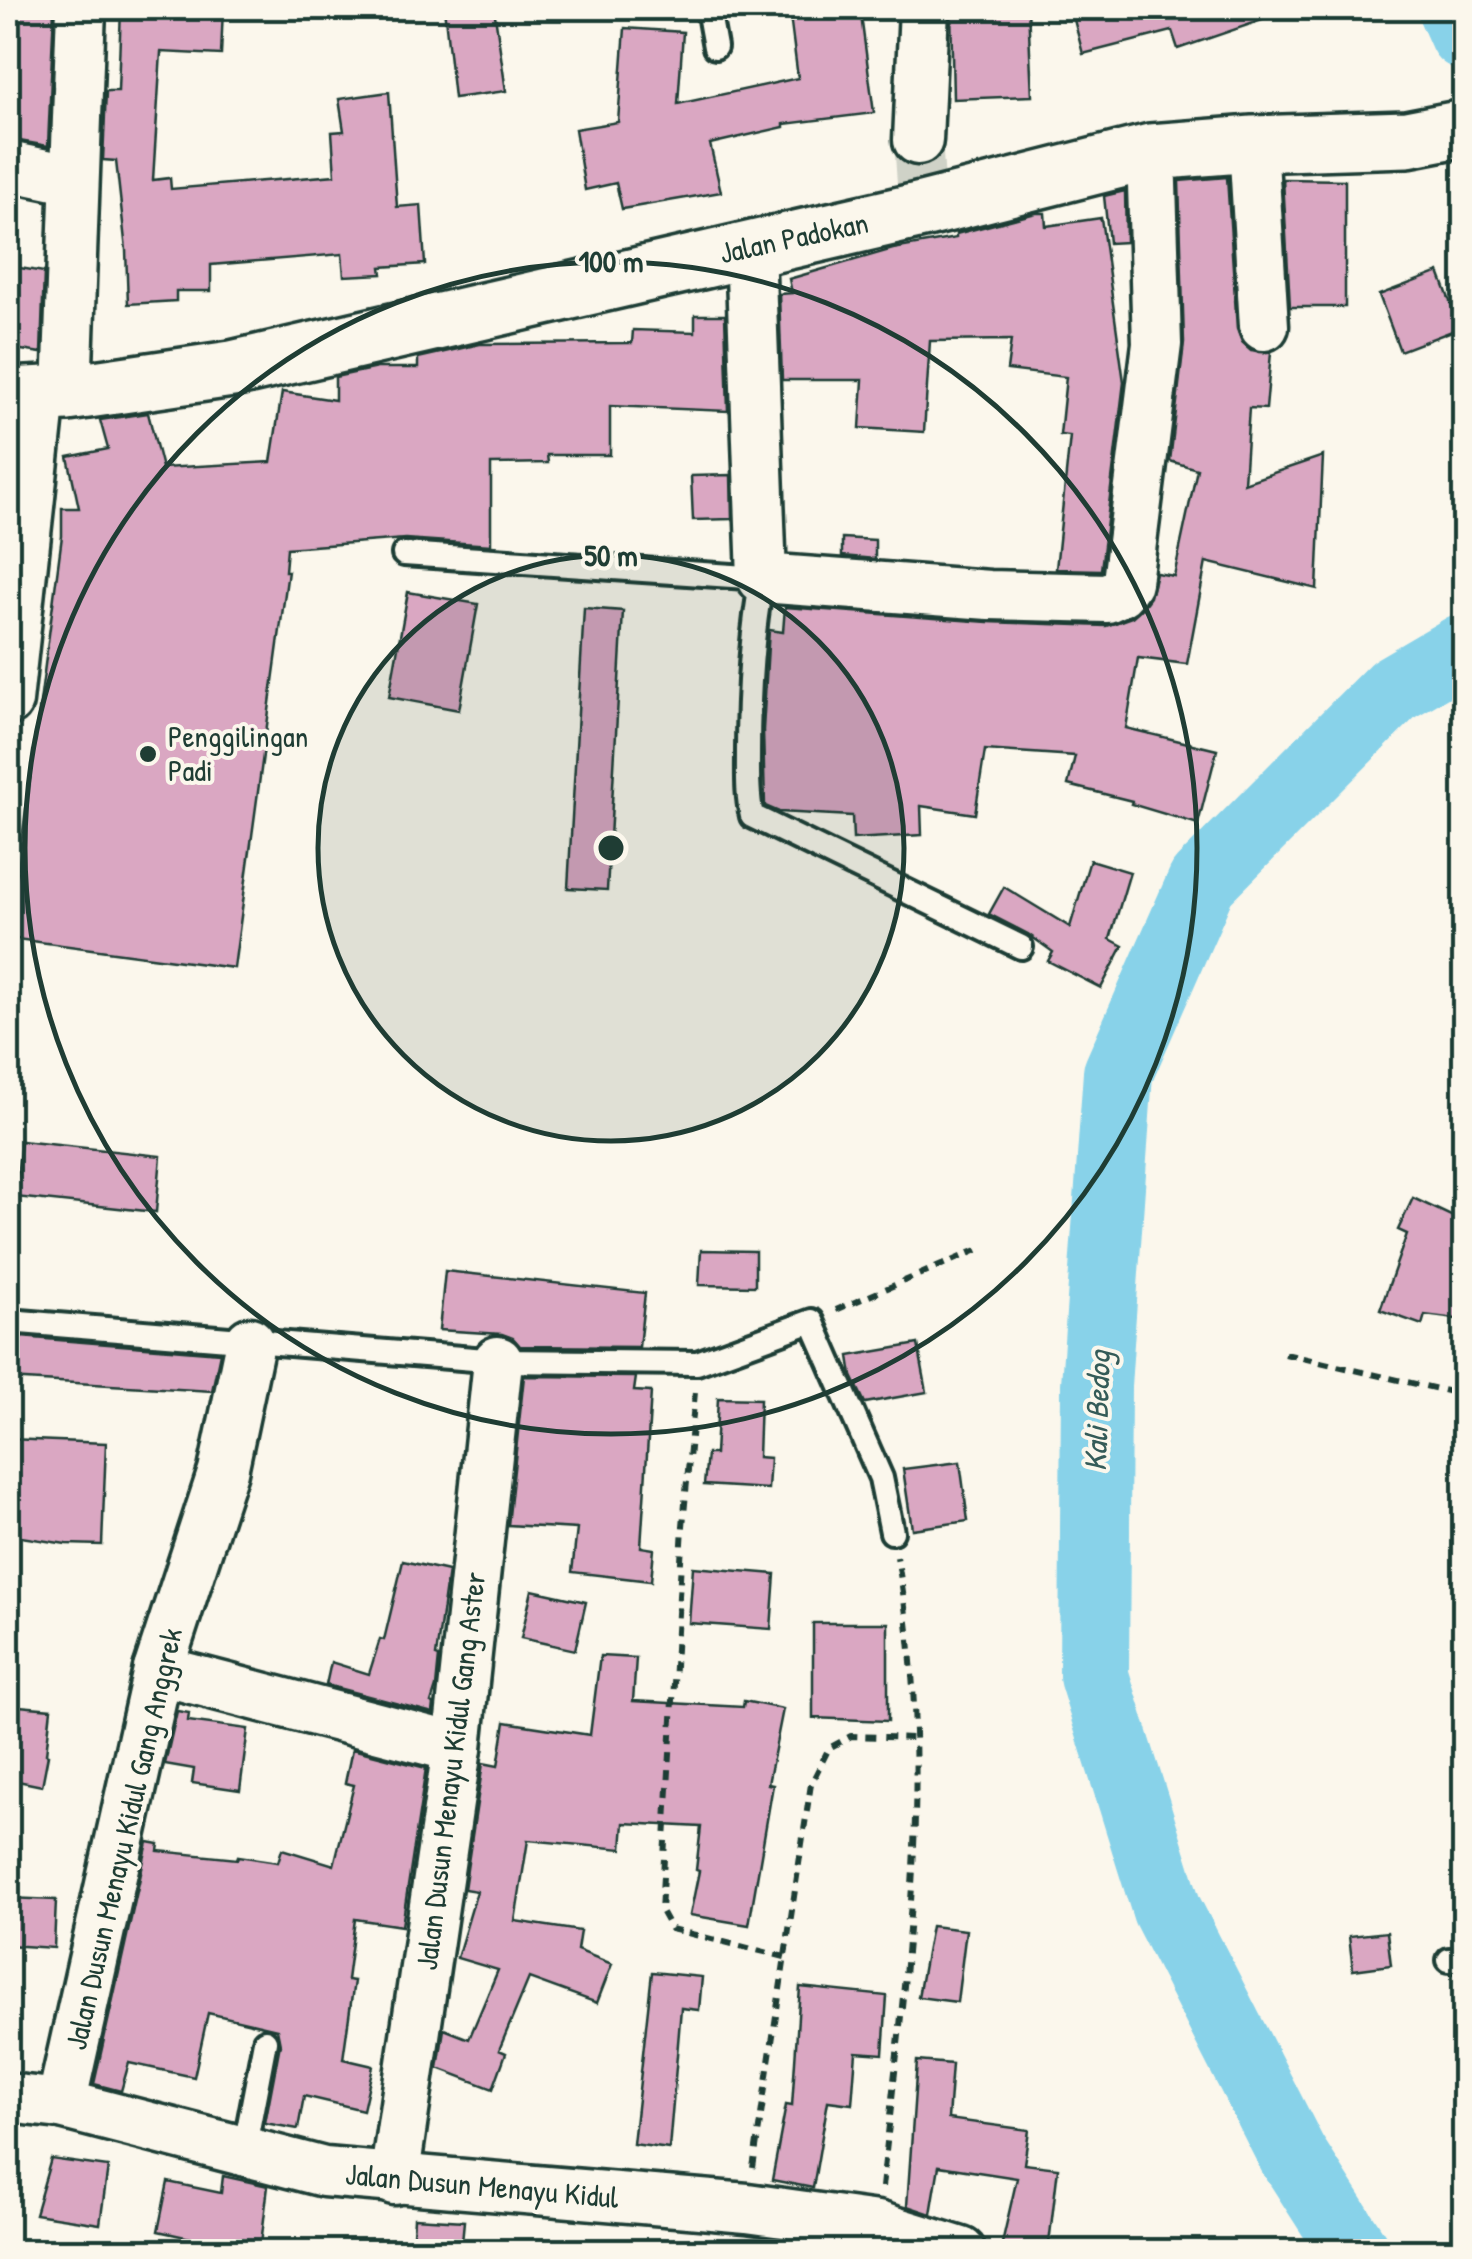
<svg xmlns="http://www.w3.org/2000/svg" width="1472" height="2259" viewBox="0 0 1472 2259" font-family="'Patrick Hand',sans-serif">
  <style>
    .lines { fill: none; stroke-linecap: round; stroke-linejoin: round }
    .river { stroke: #88d2e9; stroke-width: 70 }
    .building { fill: #daa7c2; stroke: #1f3d34; stroke-width: 2.5 }
    .street-tunnel { stroke: #cfd2c7; stroke-width: 48; stroke-dasharray: 48 24; stroke-linecap: butt }
    .lane-casing { stroke: #1f3d34; stroke-width: 30 }
    .street-casing { stroke: #1f3d34; stroke-width: 55 }
    .secondary-casing { stroke: #1f3d34; stroke-width: 62 }
    .path { stroke: #1f3d34; stroke-width: 6; stroke-dasharray: 10 8; stroke-linecap: butt }
    .lane { stroke: #fbf7ec; stroke-width: 22 }
    .street { stroke: #fbf7ec; stroke-width: 48 }
    .secondary { stroke: #fbf7ec; stroke-width: 55 }
    .ring { fill: none; stroke: #1f3d34; stroke-width: 5 }
    .poi-dot { fill: #1f3d34; stroke: #fbf7ec; stroke-width: 4 }
    .labels { text-anchor: middle; stroke-width: 8; stroke-linejoin: round; paint-order: stroke }
    .street-label { font-size: 30px; fill: #1f3d34; stroke: #fbf7ec }
    .poi-label { font-size: 30px; fill: #1f3d34; stroke: #fbf7ec; text-anchor: start }
    .water-label { font-size: 32px; font-style: italic; fill: #345b58; stroke: #fbf7ec }
    .centre { fill: #1f3d34; stroke: #fbf7ec; stroke-width: 5 }
    .ring-label { font-size: 30px; text-anchor: middle; font-weight: bold; fill: #1f3d34; stroke: #fbf7ec; stroke-width: 8; stroke-linejoin: round; paint-order: stroke }
  </style>
  <rect width="100%" height="100%" fill="#fbf7ec"/>
  <filter id="ink" filterUnits="userSpaceOnUse"><feTurbulence type="fractalNoise" baseFrequency=".01" numOctaves="2"/><feDisplacementMap in="SourceGraphic" scale="20" xChannelSelector="R" yChannelSelector="G"/><feConvolveMatrix kernelMatrix="1 2 1 2 8 2 1 2 1" color-interpolation-filters="sRGB"/></filter>
  <g filter="url(#ink)">
    <g class="lines">
      <g class="river">
        <path d="M1452 8 1464 35"/>
        <path d="M1355 2252 1292 2154 1167 1910 1094 1676 1096 1385 1118 1073 1202 882 1394 689 1464 648"/>
      </g>
    </g>
    <g class="building">
      <path d="M8 8H54L48 146 8 139Z"/>
      <path d="M121 8H223L221 55 161 52 153 180 170 178 171 189 335 175 332 132 344 131 339 99 389 92 397 207 421 205 425 264 381 267 382 274 344 276 342 254 211 265V291H176V301L128 304 126 250 116 161 103 160 106 91H118Z"/>
      <path d="M444 8H494L506 91 454 98Z"/>
      <path d="M789 8H860L874 113 784 124V127L710 144 721 192 622 209 616 183 585 190 575 129 618 122 625 28 683 32 678 104 798 78Z"/>
      <path d="M951 8H1028L1032 96 953 99Z"/>
      <path d="M1071 8H1282L1283 13 1178 49 1172 31 1083 54Z"/>
      <path d="M1227 177 1237 329 1242 342 1251 350 1271 352 1266 409 1249 408 1244 483 1323 456 1317 589 1206 562 1187 664 1138 658 1126 728 1217 750 1198 824 1131 804 1132 801 1068 785 1075 756 985 750 975 814 921 806 922 835 853 839 852 816 779 812 765 806 763 730 768 645 769 630 783 632 785 607 988 622 1106 626 1132 617 1142 608 1150 597 1156 573 1174 576 1197 469 1170 461 1184 343 1179 181Z"/>
      <path d="M1283 179 1345 180V307H1290Z"/>
      <path d="M1125 191 1126 242 1109 243 1104 196Z"/>
      <path d="M1036 213H1045L1046 226 1101 218 1124 382 1101 570 1056 569 1070 436 1060 435 1066 377 1007 370 1011 340 930 341 924 432 860 428 863 380H782L779 294 792 293 789 279 893 249 956 238V234Z"/>
      <path d="M8 266 44 272 41 353 8 348Z"/>
      <path d="M1439 272 1460 328 1400 351 1379 295Z"/>
      <path d="M695 315H725L728 411 610 406V455H547L548 463 491 464V545L405 539 287 548 285 571H288L234 968 9 938 62 536V508H79L68 457 108 449 100 420 148 413 162 468 271 462 282 392 335 400V377L377 368H418V358L480 344 632 343 633 330 695 332Z"/>
      <path d="M731 475 732 519 693 520 691 476Z"/>
      <path d="M842 538 875 540V559L842 556Z"/>
      <path d="M408 592 478 604 459 710 389 697Z"/>
      <path d="M584 608 623 611 607 890 568 888Z"/>
      <path d="M1090 860 1130 872 1110 939 1123 946 1101 988 1048 961 1053 952 1028 934 989 914 1004 887 1070 927Z"/>
      <path d="M21 1141 161 1156 156 1212 15 1197Z"/>
      <path d="M1413 1198 1464 1222V1320L1425 1315 1422 1325 1380 1310 1407 1234 1398 1230Z"/>
      <path d="M701 1250 755 1251V1286L699 1285Z"/>
      <path d="M445 1271 645 1293 639 1347 520 1346 513 1338 502 1334 439 1330Z"/>
      <path d="M8 1336 220 1353 212 1391 8 1379Z"/>
      <path d="M918 1344 927 1392 865 1403 852 1376 849 1356Z"/>
      <path d="M524 1376 636 1377 634 1391 651 1392 641 1547 654 1549 651 1581 572 1572 577 1529 508 1525Z"/>
      <path d="M718 1398 760 1399 758 1457 770 1458 768 1489 704 1485 707 1454H715Z"/>
      <path d="M8 1439 106 1443 102 1545 66 1544 8 1535Z"/>
      <path d="M960 1462 968 1521 912 1529 903 1469Z"/>
      <path d="M403 1561 448 1571 436 1656 439 1657 436 1687 431 1703 434 1704 433 1713 326 1685 331 1662 369 1674 380 1639 384 1640Z"/>
      <path d="M693 1567 775 1574 771 1629 689 1623Z"/>
      <path d="M532 1590 586 1602 575 1650 521 1638Z"/>
      <path d="M813 1623H888V1721L813 1718Z"/>
      <path d="M600 1656 636 1658 633 1701 743 1707 744 1701 783 1709 768 1784 773 1785 749 1925 690 1915 699 1871 696 1870 701 1827 624 1823 622 1849 528 1840 515 1921 580 1931 577 1950 612 1964 597 2003 529 1978 499 2050 506 2053 493 2089 438 2068 444 2029 469 2039 498 1970 457 1958 477 1891 464 1889 483 1763 498 1766 505 1722 590 1735Z"/>
      <path d="M8 1705 51 1709 46 1754 48 1755 42 1786 8 1779Z"/>
      <path d="M177 1711 189 1713 188 1721 248 1729 240 1790 192 1783 194 1769 165 1764Z"/>
      <path d="M352 1749 426 1768 402 1926 355 1919 347 1980 354 1981 343 2059 373 2066 363 2110 304 2096 298 2129 265 2123 280 2044 277 2029 208 2013 194 2077 129 2063 121 2091 94 2084 148 1842 159 1844 158 1851 237 1859 238 1856 278 1862 282 1849 334 1865 354 1785 345 1783Z"/>
      <path d="M8 1898 56 1900 54 1948 8 1945Z"/>
      <path d="M931 1926 966 1930 957 2002 918 1997Z"/>
      <path d="M1387 1932 1391 1965 1353 1970 1349 1936Z"/>
      <path d="M652 1972 702 1977 699 2010 681 2008 669 2149 633 2144Z"/>
      <path d="M800 1987 887 1996 883 2054 856 2052 852 2104 828 2101 813 2188 772 2180 786 2105 792 2106Z"/>
      <path d="M917 2061 952 2064 948 2119 1029 2130 1024 2164 1058 2168 1048 2252H1000L1017 2178 939 2166 931 2214 907 2206Z"/>
      <path d="M51 2159 108 2167 100 2224 35 2214Z"/>
      <path d="M223 2176 268 2186 260 2252H212L213 2243 158 2231 168 2182 221 2193Z"/>
      <path d="M414 2218 464 2221 461 2252H412Z"/>
    </g>
    <g class="lines">
      <path class="street-tunnel" d="M918 140 921 183"/>
      <g class="lane-casing">
        <g id="lane">
          <path d="M708 8 715 47"/>
          <path d="M404 554 762 578C751 637 748 693 748 752 748 773 747 796 752 816L1021 947"/>
          <path d="M8 1321 498 1361 697 1363 812 1321 881 1478 892 1532"/>
          <path d="M1449 1960H1464"/>
          <path d="M244 2151 265 2041"/>
        </g>
      </g>
      <g class="street-casing">
        <g id="street">
          <path d="M918 140 924 8"/>
          <path d="M1253 144 1264 326"/>
          <path d="M8 166 74 180"/>
          <path d="M750 248 762 578 989 595 1107 598 1120 592 1127 582 1157 344 1151 152"/>
          <path d="M67 393 81 8"/>
          <path d="M8 701 41 395"/>
          <path d="M158 1670 457 1748"/>
          <path d="M8 2098 61 2104 324 2172 747 2208 877 2226 961 2252"/>
          <path d="M61 2104 158 1670 223 1471 250 1342"/>
          <path d="M394 2180 457 1748 498 1361"/>
        </g>
      </g>
      <g class="secondary-casing">
        <path id="secondary" d="M8 396 67 393 232 369 922 210 1151 152 1253 144 1407 139 1464 128"/>
      </g>
      <g class="path">
        <path d="M836 1310 977 1250"/>
        <path d="M1285 1354 1464 1395"/>
        <path d="M695 1392 683 1526 661 1911 671 1929 785 1957"/>
        <path d="M753 2168 811 1784 829 1748 851 1736 915 1738"/>
        <path d="M882 2187C905 1979 936 1766 897 1557"/>
      </g>
      <use href="#lane" class="lane"/>
      <use href="#street" class="street"/>
      <use href="#secondary" class="secondary"/>
    </g>
  </g>
  <circle cx="611" cy="848" r="293" fill="#1f3d34" fill-opacity=".12"/>
  <g class="ring">
    <circle cx="611" cy="848" r="293"/>
    <circle cx="611" cy="848" r="586"/>
  </g>
  <circle class="poi-dot" cx="148" cy="754" r="10"/>
  <g class="labels">
    <g class="street-label">
      <text transform="translate(794 238) rotate(-12)" y="10">Jalan Padokan</text>
      <text transform="translate(451 1771) rotate(-83)" y="10">Jalan Dusun Menayu Kidul Gang Aster</text>
      <text transform="translate(124 1839) rotate(-77)" y="10">Jalan Dusun Menayu Kidul Gang Anggrek</text>
      <text transform="translate(482 2186) rotate(5)" y="10">Jalan Dusun Menayu Kidul</text>
    </g>
    <g class="poi-label">
      <text x="168" y="747">Penggilingan<tspan x="168" dy="34">Padi</tspan></text>
    </g>
    <g class="water-label">
      <text transform="translate(1097 1411) rotate(-88)" y="11">Kali Bedog</text>
    </g>
  </g>
  <circle cx="611" cy="848" r="15" class="centre"/>
  <g class="ring-label">
    <text x="611" y="272">100 m</text>
    <text x="611" y="566">50 m</text>
  </g>
  <rect width="1472" height="2259" fill="none" stroke="#fbf7ec" stroke-width="40"/>
  <rect x="20" y="20" width="1432" height="2219" fill="none" stroke="#1f3d34" stroke-width="4" filter="url(#ink)"/>
</svg>
